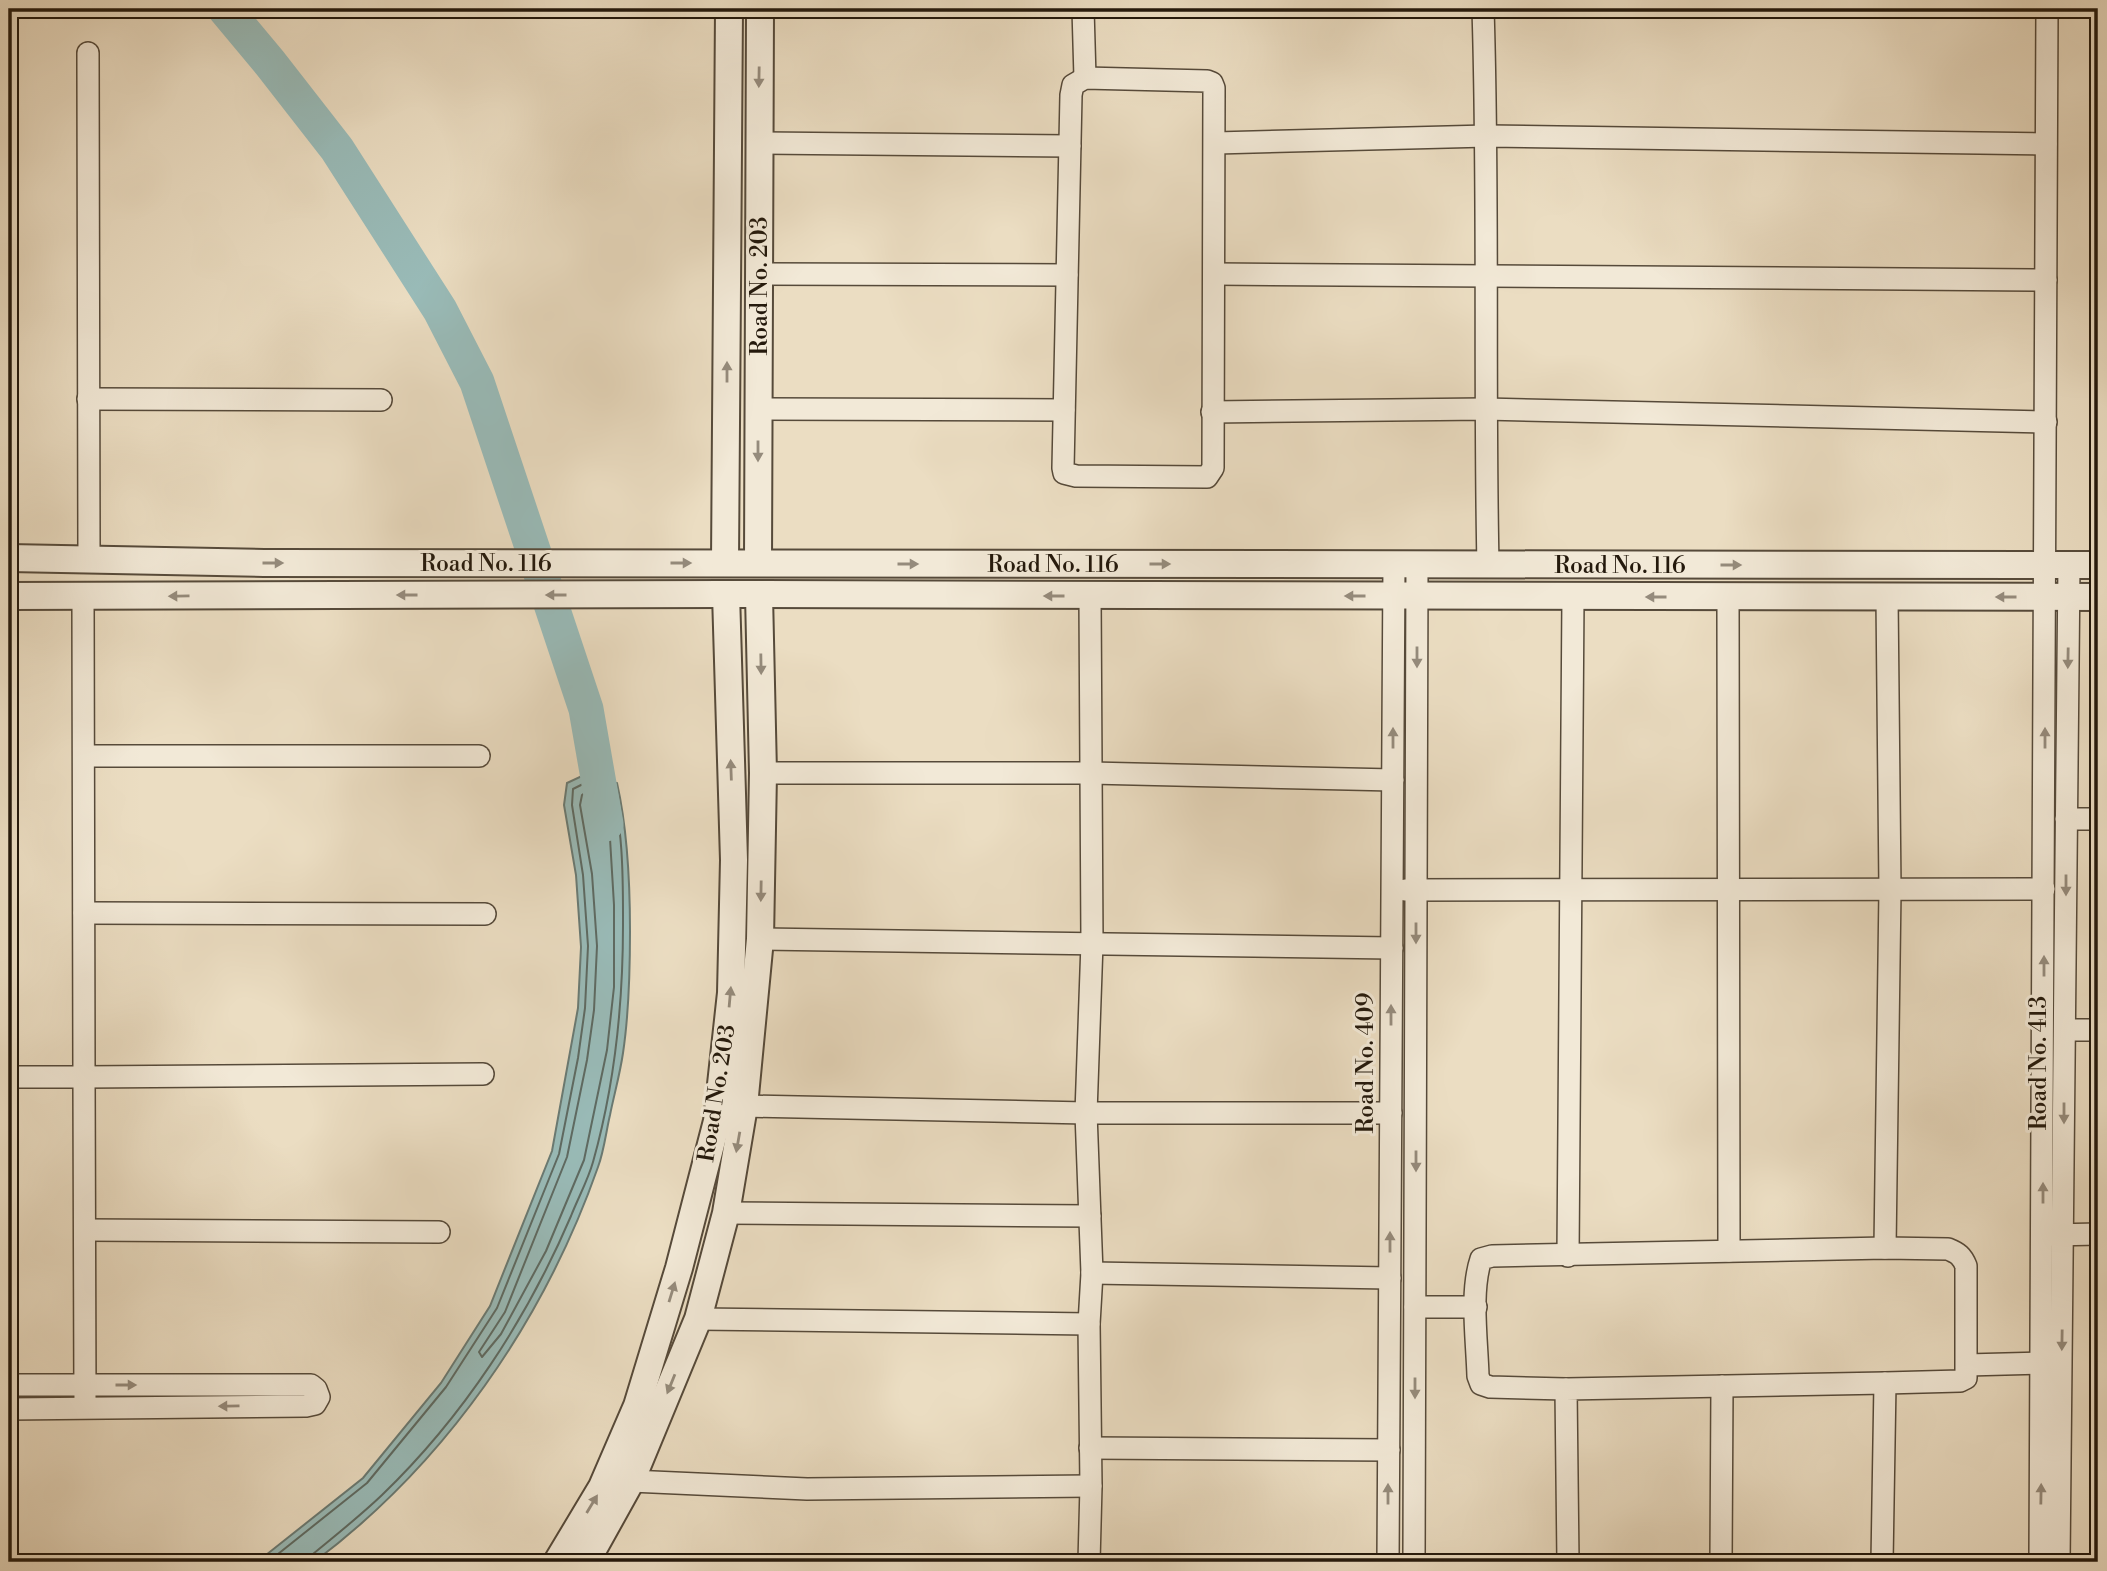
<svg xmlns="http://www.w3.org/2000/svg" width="2107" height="1571" viewBox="0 0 2107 1571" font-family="'Libre Bodoni',serif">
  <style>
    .water { fill: #99bbb8; stroke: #6a7a73; stroke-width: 2 }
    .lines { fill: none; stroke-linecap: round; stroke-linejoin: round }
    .shore { stroke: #5e6a62; stroke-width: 2 }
    .river { stroke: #99bbb8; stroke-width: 35 }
    .minor-casing { stroke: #564a3a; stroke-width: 24 }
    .tertiary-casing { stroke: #564a3a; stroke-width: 30 }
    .minor { stroke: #f2e9d7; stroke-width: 21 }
    .tertiary { stroke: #f2e9d7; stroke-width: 26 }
    .oneway { fill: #958b7c }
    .labels { text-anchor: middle; stroke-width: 6; stroke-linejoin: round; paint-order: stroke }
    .street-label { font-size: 23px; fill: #24190c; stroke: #f2e9d7 }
  </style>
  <rect width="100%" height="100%" fill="#ebddc2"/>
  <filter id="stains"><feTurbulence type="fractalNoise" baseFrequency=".00286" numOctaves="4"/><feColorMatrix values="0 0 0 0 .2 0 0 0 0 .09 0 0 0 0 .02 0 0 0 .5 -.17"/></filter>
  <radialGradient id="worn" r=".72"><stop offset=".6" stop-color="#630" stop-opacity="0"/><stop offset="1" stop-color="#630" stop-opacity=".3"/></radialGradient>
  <path class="water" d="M584 775 617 783C628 832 630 882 630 931 630 972 629 1013 623 1053 620 1074 614 1095 610 1115 606 1132 604 1151 598 1167 544 1321 445 1464 314 1562H254L266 1555 363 1478 441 1383 490 1306 552 1151 578 1008 581 947 576 875 564 805 567 783Z"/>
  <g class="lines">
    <g class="shore">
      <path d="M586 792 603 797 609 822 614 905V987L607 1050 584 1160 546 1251 501 1334 482 1357 479 1352 505 1312 567 1157 587 1060 594 1010 597 946 592 874 580 805 582 795Z"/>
      <path d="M268 1562 367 1483 446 1387 497 1308 559 1154 578 1058 585 1008 588 946 583 875 572 805 573 789 585 783 609 789C624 813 623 894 623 925 623 1005 615 1084 593 1162 588 1180 578 1198 571 1216 527 1319 463 1417 382 1495 360 1516 336 1535 313 1554L310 1562"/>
    </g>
    <path class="river" d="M225 9 270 63 337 149 440 310 477 382 586 709 606 824"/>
    <g class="minor-casing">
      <g id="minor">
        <path d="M1083 9 1085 78"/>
        <path d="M1483 9C1489 194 1484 380 1488 565"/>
        <path d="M88 53 89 558"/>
        <path d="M1085 78 1207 81 1212 83 1214 88 1213 468 1207 477 1076 476 1064 473 1063 468 1071 95 1073 85Z"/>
        <path d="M759 143 1070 146"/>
        <path d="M1216 143 1487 136 2046 144"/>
        <path d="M759 274 1067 275"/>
        <path d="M1215 274 2046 280"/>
        <path d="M88 399 381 400"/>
        <path d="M758 409 1064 410"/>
        <path d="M1212 412 1485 409 2046 422"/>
        <path d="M83 597 84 1077 483 1074"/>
        <path d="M1728 597 1729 1251"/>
        <path d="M84 756H479"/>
        <path d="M763 773H1091L1393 780"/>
        <path d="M2066 819H2098"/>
        <path d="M1405 890 2044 889"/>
        <path d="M84 913 485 914"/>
        <path d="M760 939 1392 948"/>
        <path d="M2065 1030H2098"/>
        <path d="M9 1077H84L85 1399"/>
        <path d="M744 1106 1086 1113H1391"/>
        <path d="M726 1213 1090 1216"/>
        <path d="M85 1230 439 1232"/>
        <path d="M2052 1235 2098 1234"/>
        <path d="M1885 1248 1890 890 1887 597"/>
        <path d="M1568 1256 1573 597"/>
        <path d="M1092 1273 1390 1278"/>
        <path d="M1415 1307H1476"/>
        <path d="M698 1319 1089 1324"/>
        <path d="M1967 1365 2042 1363"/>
        <path d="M9 1385H311L316 1389 319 1397 315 1404 306 1406 9 1409"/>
        <path d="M1566 1389 1490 1387 1481 1384 1478 1376C1477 1340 1470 1292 1481 1259L1492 1256 1885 1248 1948 1249C1958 1253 1962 1256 1966 1266V1378L1960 1381 1885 1383 1882 1562"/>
        <path d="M1090 1448 1389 1450"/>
        <path d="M631 1481 807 1489 1091 1486"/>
        <path d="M1089 1562 1091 1486 1089 1324 1092 1273 1086 1113 1092 943 1090 596"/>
        <path d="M1388 1562 1394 564"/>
        <path d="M1414 1562 1417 564"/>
        <path d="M1568 1562 1566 1389 1885 1383"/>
        <path d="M1721 1562 1722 1386"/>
        <path d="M2040 1562 2047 9"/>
        <path d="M2059 1562 2069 565"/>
      </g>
    </g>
    <g class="tertiary-casing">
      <g id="tertiary">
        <path d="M9 558 264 563 2098 565"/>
        <path d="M725 563 729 9"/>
        <path d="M758 563 760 9"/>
        <path d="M9 596 726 594 2098 597"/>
        <path d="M557 1562 602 1487 637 1406 679 1268 717 1121 731 993 734 860 726 594"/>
        <path d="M586 1562 631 1481 698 1319 726 1213 744 1106 760 939 763 773 759 595"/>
      </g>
    </g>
    <use href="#minor" class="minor"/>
    <use href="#tertiary" class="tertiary"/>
  </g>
  <defs><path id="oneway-solid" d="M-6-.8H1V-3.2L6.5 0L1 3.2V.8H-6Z" transform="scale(1.75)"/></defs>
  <g class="oneway">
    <use href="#oneway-solid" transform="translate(759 77) rotate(91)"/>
    <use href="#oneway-solid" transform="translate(727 372) rotate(-90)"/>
    <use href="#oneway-solid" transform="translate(758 451) rotate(90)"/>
    <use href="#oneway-solid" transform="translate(273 563)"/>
    <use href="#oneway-solid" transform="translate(681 563)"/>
    <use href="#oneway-solid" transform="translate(908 564)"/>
    <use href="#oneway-solid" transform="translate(1160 564)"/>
    <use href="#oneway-solid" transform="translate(1731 565)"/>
    <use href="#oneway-solid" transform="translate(407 595) rotate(-180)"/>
    <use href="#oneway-solid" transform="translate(556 595) rotate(-180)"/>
    <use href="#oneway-solid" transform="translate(179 596) rotate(179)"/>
    <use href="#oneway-solid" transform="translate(1054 596) rotate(-180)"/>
    <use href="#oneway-solid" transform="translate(1355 596) rotate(-180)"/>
    <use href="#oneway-solid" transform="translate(1656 597) rotate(-180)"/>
    <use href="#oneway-solid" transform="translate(2006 597) rotate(180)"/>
    <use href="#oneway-solid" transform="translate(1417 657) rotate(90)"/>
    <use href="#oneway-solid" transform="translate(2068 658) rotate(91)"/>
    <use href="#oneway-solid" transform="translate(761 664) rotate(89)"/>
    <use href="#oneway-solid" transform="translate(1393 738) rotate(-90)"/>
    <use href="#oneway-solid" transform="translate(2045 738) rotate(-90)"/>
    <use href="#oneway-solid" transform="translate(731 770) rotate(-92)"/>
    <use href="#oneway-solid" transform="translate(2066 885) rotate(90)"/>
    <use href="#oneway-solid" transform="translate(761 891) rotate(91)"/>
    <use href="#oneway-solid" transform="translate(1416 933) rotate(90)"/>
    <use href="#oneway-solid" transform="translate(2044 966) rotate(-90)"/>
    <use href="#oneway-solid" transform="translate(730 997) rotate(-85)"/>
    <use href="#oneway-solid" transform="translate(1391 1015) rotate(-90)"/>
    <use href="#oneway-solid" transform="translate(2064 1113) rotate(90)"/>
    <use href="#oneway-solid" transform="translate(738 1142) rotate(100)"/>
    <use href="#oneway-solid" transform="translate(1416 1161) rotate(90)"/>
    <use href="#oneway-solid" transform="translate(2043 1193) rotate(-90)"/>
    <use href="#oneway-solid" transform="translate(1390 1242) rotate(-90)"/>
    <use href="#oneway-solid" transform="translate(672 1292) rotate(-73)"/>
    <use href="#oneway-solid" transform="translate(2062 1340) rotate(91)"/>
    <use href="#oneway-solid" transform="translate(671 1384) rotate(112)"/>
    <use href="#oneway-solid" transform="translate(126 1385)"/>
    <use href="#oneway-solid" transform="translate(1415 1388) rotate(90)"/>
    <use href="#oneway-solid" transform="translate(229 1406) rotate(179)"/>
    <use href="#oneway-solid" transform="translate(1388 1494) rotate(-90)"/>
    <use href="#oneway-solid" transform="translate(2041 1494) rotate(-89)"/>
    <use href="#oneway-solid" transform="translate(592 1504) rotate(-59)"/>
  </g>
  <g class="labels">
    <g class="street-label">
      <text transform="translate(759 286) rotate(-90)" y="8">Road No. 203</text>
      <text x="486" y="571">Road No. 116</text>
      <text x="1053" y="572">Road No. 116</text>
      <text x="1620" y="573">Road No. 116</text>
      <text transform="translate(1365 1063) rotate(-90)" y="8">Road No. 409</text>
      <text transform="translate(2038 1063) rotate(-90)" y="8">Road No. 413</text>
      <text transform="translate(716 1093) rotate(-81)" y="8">Road No. 203</text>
    </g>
  </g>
  <rect width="2107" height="1571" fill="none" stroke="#ebddc2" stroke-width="35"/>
  <rect x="10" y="10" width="2086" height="1550" fill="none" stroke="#24190c" stroke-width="3.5"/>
  <rect x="18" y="18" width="2072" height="1536" fill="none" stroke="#24190c" stroke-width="2"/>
  <rect width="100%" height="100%" filter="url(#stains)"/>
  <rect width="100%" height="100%" fill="url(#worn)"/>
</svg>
